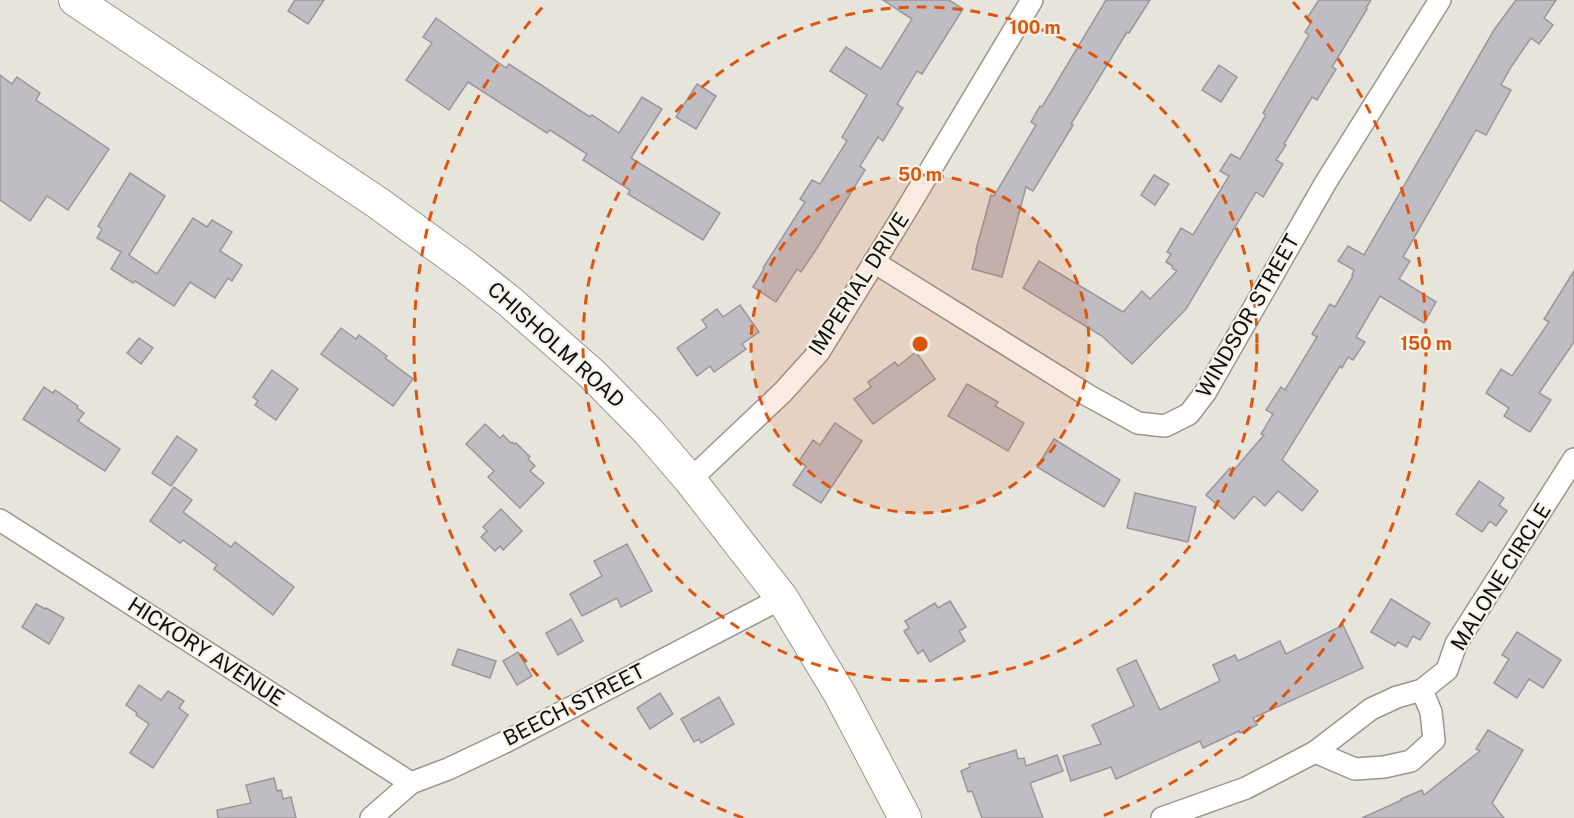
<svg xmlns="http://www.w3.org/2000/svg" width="1574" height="818" viewBox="0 0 1574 818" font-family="'Public Sans',sans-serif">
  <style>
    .building { fill: #c0bcc3; stroke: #9a969d; stroke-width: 1.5 }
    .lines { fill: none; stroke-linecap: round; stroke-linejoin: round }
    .minor-casing { stroke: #98968e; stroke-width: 24 }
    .secondary-casing { stroke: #98968e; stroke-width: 34 }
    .minor { stroke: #fff; stroke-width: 21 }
    .secondary { stroke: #fff; stroke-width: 32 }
    .ring { fill: none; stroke: #dd550c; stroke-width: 3; stroke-dasharray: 10 8 }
    .labels { text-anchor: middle; stroke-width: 4.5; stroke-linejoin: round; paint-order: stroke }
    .street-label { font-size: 21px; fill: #100f0c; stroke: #f5f2ea }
    .centre { fill: #dd550c; stroke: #f5f2ea; stroke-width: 3 }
    .ring-label { font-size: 18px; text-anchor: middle; font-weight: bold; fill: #dd550c; stroke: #f5f2ea; stroke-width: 4.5; stroke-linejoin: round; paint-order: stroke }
  </style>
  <rect width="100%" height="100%" fill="#e7e4dc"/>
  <g class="building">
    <path d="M295 0H324L308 24 288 11Z"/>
    <path d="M883 0H949L963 9 922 74 917 71 897 104 903 108 883 141 878 137 860 166 865 170 817 248 801 272 797 269 776 302 753 287 764 269 763 268 805 202 800 199 812 180 820 184 847 141 842 137 867 95 830 71 846 47 881 69 912 19Z"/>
    <path d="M1106 0H1150L1129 33 1127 32 1071 124 1073 125 1033 191 1026 187 1002 277 972 269 977 250H976L991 195 994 196 1036 125 1031 122 1040 106 1042 107Z"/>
    <path d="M1319 0H1371L1366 8 1367 9 1332 67 1336 69 1317 100 1312 97 1284 144 1286 145 1276 160 1283 164 1263 197 1256 192 1186 309 1132 364 1102 336 1023 288 1039 261 1123 312 1142 291 1150 299 1177 271 1172 268 1173 266 1166 262 1171 254 1167 252 1181 228 1193 235 1229 176 1220 171 1231 154 1240 159 1266 115 1263 113 1309 35 1305 32 1312 21 1307 18Z"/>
    <path d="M1516 0H1556L1544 18 1553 25 1539 44 1531 38 1511 67 1501 85 1511 90 1486 135 1476 130 1403 257 1410 261 1399 279 1436 302 1424 323 1380 296 1356 337 1365 342 1353 360 1348 357 1342 368 1340 366 1282 460 1318 491 1302 511 1278 491 1265 506 1254 496 1234 519 1206 495 1230 468 1233 471 1264 435 1261 434 1273 414 1266 410 1281 387 1285 390 1317 337 1312 334 1330 304 1335 307 1353 276 1352 275 1354 270 1338 261 1348 246 1364 255 1494 30Z"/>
    <path d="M436 18 506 68 509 64 590 117 592 115 619 133 642 97 662 109 631 158 720 213 703 240 628 194 630 190 583 160 587 154 550 130 547 133 468 82 449 110 406 80 432 43 423 37Z"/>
    <path d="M1219 65 1237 77 1221 102 1202 90Z"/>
    <path d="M0 75 12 84 17 77 40 93 36 100 109 149 68 210 47 196 30 221 0 200Z"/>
    <path d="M697 84 716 96 696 129 676 117Z"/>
    <path d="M130 173 165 196 129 255 157 274 193 218 207 227 212 220 232 232 220 251 242 265 232 281 228 278 215 298 190 282 174 306 135 281 133 283 111 269 121 252 97 238 102 229 98 226Z"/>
    <path d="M1154 175 1169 184 1155 205 1141 195Z"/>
    <path d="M1574 271V342L1539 393 1551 400 1530 432 1504 416 1509 408 1486 393 1501 369 1512 376 1549 322 1544 319Z"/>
    <path d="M740 305 759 332 742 344 746 349 714 372 710 366 697 376 677 348 707 327 702 320 717 309 723 317Z"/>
    <path d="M341 328 356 339 359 335 387 356 385 358 413 379 393 406 321 354Z"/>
    <path d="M139 338 153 348 141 364 127 353Z"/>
    <path d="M916 352 935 379 873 424 854 399 871 387 868 382 895 362 898 366Z"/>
    <path d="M272 370 298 389 276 420 255 405 258 401 253 397Z"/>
    <path d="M967 384 998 402 995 406 1024 423 1008 451 948 416Z"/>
    <path d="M44 387 53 393 55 390 78 406 77 408 84 413 78 421 120 449 105 471 23 419Z"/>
    <path d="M835 423 862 441 821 503 793 485 806 466 799 461 813 440 820 445Z"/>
    <path d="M485 424 500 438 503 435 511 443 512 442 514 444 516 443 530 457 528 459 535 466 530 471 544 483 520 508 488 477 494 471 466 444Z"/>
    <path d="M177 436 197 450 171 486 152 473Z"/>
    <path d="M1054 439 1120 480 1104 507 1037 467Z"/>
    <path d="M1479 481 1504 498 1499 505 1507 511 1496 526 1490 521 1482 532 1456 514Z"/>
    <path d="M174 487 192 500 183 512 231 547 235 542 294 587 273 615 214 569 217 565 183 540 180 543 150 521Z"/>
    <path d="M1135 493 1196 507 1188 542 1127 528Z"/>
    <path d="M501 509 522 531 503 550 500 546 495 551 481 537 487 531 483 527Z"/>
    <path d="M627 544 652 591 621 607 617 598 582 616 570 594 602 576 594 561Z"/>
    <path d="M1391 599 1430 623 1420 640 1413 636 1407 647 1398 642 1395 646 1371 632Z"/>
    <path d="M950 601 966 627 959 631 965 641 930 662 923 650 918 654 904 631 909 628 905 621 935 603 938 608Z"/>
    <path d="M36 604 45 609 46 608 64 618 49 644 22 627Z"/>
    <path d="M571 619 583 641 558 655 546 633Z"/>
    <path d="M1343 625 1363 668 1253 718 1257 725 1240 733 1239 731 1203 748 1200 741 1116 779 1111 767 1071 781 1063 756 1101 744 1092 725 1134 706 1117 669 1136 660 1160 710 1220 681 1213 665 1235 655 1238 661 1280 641 1286 654Z"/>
    <path d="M1517 632 1561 660 1543 688 1529 679 1517 698 1494 683 1509 659 1502 655Z"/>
    <path d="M458 649 496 661 490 678 452 665Z"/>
    <path d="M518 652 532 676 517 685 503 661Z"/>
    <path d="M139 685 161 700 168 691 184 701 179 708 188 715 153 768 130 753 149 724 136 715 137 713 126 705Z"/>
    <path d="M660 693 673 714 650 729 637 708Z"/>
    <path d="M719 697 734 724 701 743 699 739 694 742 681 719Z"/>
    <path d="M1488 730 1523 750 1492 803 1504 818H1362L1402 800 1401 799 1422 790 1424 795 1480 751 1476 749Z"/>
    <path d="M1016 750 1018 759 1024 758 1026 766 1057 755 1063 771 1030 783 1043 818H982L972 791 968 792 961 771 970 767 969 764Z"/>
    <path d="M274 778 277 791 281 790 283 799 291 797 296 818H218L217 810 251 803 246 785Z"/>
  </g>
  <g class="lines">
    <g class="minor-casing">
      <g id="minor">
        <path d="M874 262 1089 396 1138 423 1165 426 1189 414 1205 393 1326 182 1440 0"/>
        <path d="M690 480 783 392 819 352 904 214 1032 0"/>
        <path d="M0 520 411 783"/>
        <path d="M1315 752 1371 709 1397 697 1422 690 1447 670 1456 644 1574 459"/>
        <path d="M371 818 411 783 448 769 503 743 782 598"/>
        <path d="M1162 818 1246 788 1315 752 1355 769 1384 767 1411 761 1434 740 1431 712 1422 690"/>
      </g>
    </g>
    <g class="secondary-casing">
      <path id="secondary" d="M75 0 378 203 466 267 509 301 591 373 648 431 690 480 782 598 841 696 905 818"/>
    </g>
    <use href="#minor" class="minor"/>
    <use href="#secondary" class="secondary"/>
  </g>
  <circle cx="920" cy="344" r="169" fill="#dd550c" fill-opacity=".12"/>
  <g class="ring">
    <circle cx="920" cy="344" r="169"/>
    <circle cx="920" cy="344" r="337"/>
    <path d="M743 818A506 506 0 0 1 547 2M1293 2A506 506 0 0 1 1097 818"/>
  </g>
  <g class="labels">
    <g class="street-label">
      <text transform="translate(859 284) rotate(-57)" y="7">IMPERIAL DRIVE</text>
      <text transform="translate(1248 316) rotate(-60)" y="7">WINDSOR STREET</text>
      <text transform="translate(556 345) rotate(42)" y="7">CHISHOLM ROAD</text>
      <text transform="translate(1501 577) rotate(-58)" y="7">MALONE CIRCLE</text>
      <text transform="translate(206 652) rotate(33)" y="7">HICKORY AVENUE</text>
      <text transform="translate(574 705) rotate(-27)" y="7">BEECH STREET</text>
    </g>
  </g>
  <circle cx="920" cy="344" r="9" class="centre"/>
  <g class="ring-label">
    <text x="1035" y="34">100 m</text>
    <text x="920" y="181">50 m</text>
    <text x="1426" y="350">150 m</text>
  </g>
</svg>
